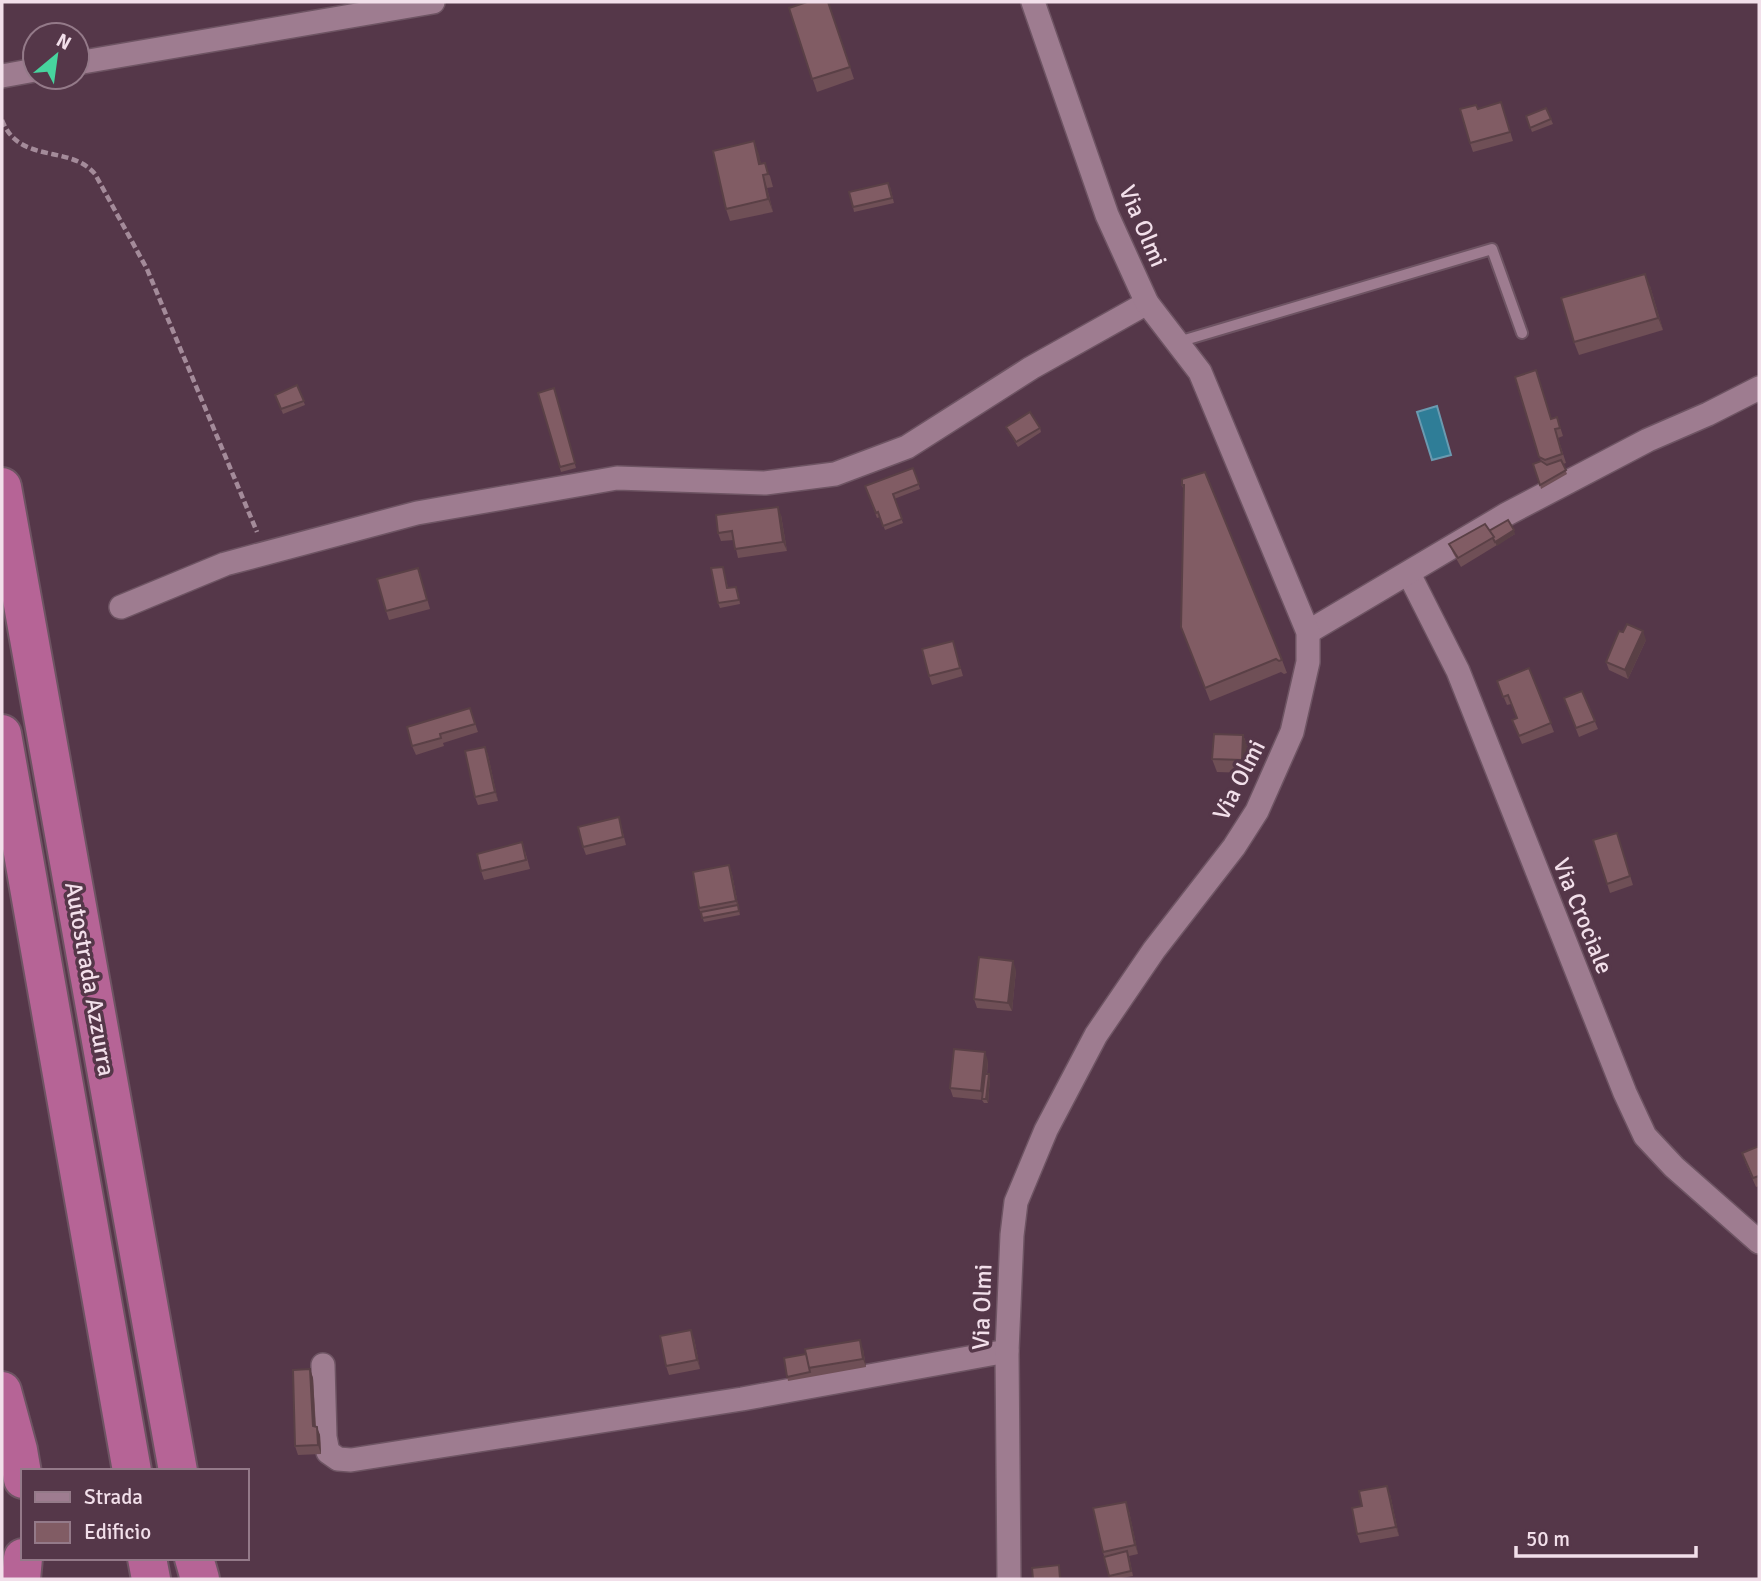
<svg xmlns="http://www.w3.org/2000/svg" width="1761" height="1581" viewBox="0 0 1761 1581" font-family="Signika,sans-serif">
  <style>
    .water { fill: #2f7d97; stroke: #6a9ab0; stroke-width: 2 }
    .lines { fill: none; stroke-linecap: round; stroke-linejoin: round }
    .service-casing { stroke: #6e5463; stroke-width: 14 }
    .minor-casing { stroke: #6e5463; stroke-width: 26 }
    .motorway-casing { stroke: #6e5463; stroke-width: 42 }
    .path { stroke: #a48b9a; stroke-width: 4.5; stroke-dasharray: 7 3.5; stroke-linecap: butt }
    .service { stroke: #9e7c90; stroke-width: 10 }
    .minor { stroke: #9e7c90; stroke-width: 23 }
    .motorway { stroke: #b66496; stroke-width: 38 }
    .wall { fill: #6f4f56 }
    .shaded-wall { fill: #5a4046 }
    .building { fill: #815c64; stroke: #5a4046; stroke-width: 2 }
    .labels { text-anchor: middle; stroke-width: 7; stroke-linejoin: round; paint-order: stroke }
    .street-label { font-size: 24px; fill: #f2dfea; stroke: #553749 }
  </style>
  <rect width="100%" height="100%" fill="#553749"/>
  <path class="water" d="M1437 406 1451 455 1432 460 1417 412Z"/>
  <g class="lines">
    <g class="service-casing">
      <path id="service" d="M1178 342 1492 249 1522 333"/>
    </g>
    <g class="minor-casing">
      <g id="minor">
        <path d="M77 63 433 2"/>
        <path d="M2 76 35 70"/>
        <path d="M1409 574 1458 671 1625 1093 1645 1136 1674 1167 1759 1242"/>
        <path d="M121 607 225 564 417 513 617 478 765 483 835 474 907 447 1031 368 1147 303"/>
        <path d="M1308 632 1507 514 1648 440 1708 414 1759 388"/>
        <path d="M323 1365 325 1437 328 1452 338 1459 351 1460 742 1399 1007 1351"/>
        <path d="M1009 1579 1007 1351 1012 1235 1016 1202 1046 1130 1096 1035 1154 950 1234 847 1257 811 1292 732 1308 662V632L1200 372 1147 303 1107 215 1033 2"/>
      </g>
    </g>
    <g class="motorway-casing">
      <g id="motorway">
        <path d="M2 487 178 1471"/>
        <path d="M2 734 132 1471"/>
        <path d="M2 1391 18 1450 23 1479"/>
        <path d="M147 1558 151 1579"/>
        <path d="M194 1558 200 1579"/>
        <path d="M21 1579 23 1558"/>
      </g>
    </g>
    <path class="path" d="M2 120C19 165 70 144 95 174L147 269 257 532"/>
    <use href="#service" class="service"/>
    <use href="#minor" class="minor"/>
    <use href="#motorway" class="motorway"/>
  </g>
  <g class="wall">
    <path d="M828 2 854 79 817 92 789 8Z"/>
    <path d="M1501 102 1513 141 1473 152 1470 143 1478 109Z"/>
    <path d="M1546 108 1553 124 1532 132 1526 116Z"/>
    <path d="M754 141 761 164 770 176 773 187 767 188 773 212 730 221 726 209Z"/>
    <path d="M890 187 894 203 854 212 853 207Z"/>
    <path d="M1650 286 1663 330 1579 355 1574 342Z"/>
    <path d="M1515 377 1551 419 1557 417 1563 436 1558 438 1566 463 1563 464 1567 474 1541 489 1540 485 1541 461Z"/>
    <path d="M297 385 305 405 283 414 275 395Z"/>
    <path d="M554 388 576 468 561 472 538 393Z"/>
    <path d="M1006 427 1040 428 1041 432 1018 447Z"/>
    <path d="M913 468 920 489 894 499 903 523 885 530 880 517 877 518 865 486Z"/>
    <path d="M1182 479 1282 660 1287 673 1284 674 1281 672 1210 701 1186 640 1184 491 1182 485Z"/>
    <path d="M781 515 787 551 738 558 734 540 721 541 718 533Z"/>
    <path d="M1489 531 1515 534 1461 567 1453 553 1449 544Z"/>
    <path d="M723 567 728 588 738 592 740 604 720 608 718 603Z"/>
    <path d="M418 568 430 609 389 620 386 611Z"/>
    <path d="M1646 640 1628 679 1609 670 1606 662Z"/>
    <path d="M953 641 963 676 932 685 929 676Z"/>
    <path d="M1529 668 1554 732 1522 744 1512 720 1517 719 1511 704 1507 705 1497 681Z"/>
    <path d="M1582 691 1598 729 1579 737 1564 698Z"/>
    <path d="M470 708 478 732 443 743 444 746 416 755 412 746Z"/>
    <path d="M1243 735 1248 748 1247 773 1217 772 1212 759Z"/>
    <path d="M485 747 488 755 498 801 478 805 475 797Z"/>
    <path d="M619 817 626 845 586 855 583 847Z"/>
    <path d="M1617 833 1633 885 1610 893 1593 840Z"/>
    <path d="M525 851 530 869 484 880 481 871Z"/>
    <path d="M729 865 732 874 740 915 704 922 699 908Z"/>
    <path d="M1016 970 1012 1011 977 1008 974 999Z"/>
    <path d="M988 1061 987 1074 990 1078 988 1103H984L982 1100 953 1097 950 1088Z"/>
    <path d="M1759 1146V1186L1756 1187 1745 1162Z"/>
    <path d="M694 1338 700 1369 669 1375 666 1366Z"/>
    <path d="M863 1349 866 1367 788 1381 784 1358Z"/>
    <path d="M310 1369 313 1378 316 1427 320 1435 321 1454 298 1455 295 1446Z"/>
    <path d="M1390 1494 1399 1536 1360 1543 1357 1534 1362 1506Z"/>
    <path d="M1129 1511 1138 1554 1129 1556 1133 1576 1116 1579H1110L1103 1552Z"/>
  </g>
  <g class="shaded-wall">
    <path d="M754 141 759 154 764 177 759 164Z"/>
    <path d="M763 175 767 188 773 212 768 199Z"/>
    <path d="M1645 274 1650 286 1663 330 1658 318Z"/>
    <path d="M778 507 781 515 787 551 783 542Z"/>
    <path d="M1514 530 1515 534 1497 546 1495 542Z"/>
    <path d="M1643 631 1646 640 1628 679 1625 670Z"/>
    <path d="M1243 735 1248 748 1247 773 1242 760Z"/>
    <path d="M485 747 488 755 498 801 495 792Z"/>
    <path d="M729 865 732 874 740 915 736 901Z"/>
    <path d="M1013 961 1016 970 1012 1011 1008 1003Z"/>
    <path d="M985 1052 988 1061 984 1100 981 1091Z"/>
    <path d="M989 1074 990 1078 988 1103 986 1099Z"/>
    <path d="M691 1330 694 1338 700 1369 697 1360Z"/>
    <path d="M860 1340 863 1349 866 1367 863 1359Z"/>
    <path d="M310 1369 313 1378 316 1435 313 1426Z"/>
    <path d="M317 1427 320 1435 321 1454 318 1445Z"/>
    <path d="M1387 1486 1390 1494 1399 1536 1396 1527Z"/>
    <path d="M1126 1502 1129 1511 1138 1554 1135 1545Z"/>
  </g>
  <g class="building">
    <path d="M807 2H828L850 67 812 79 789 8Z"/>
    <path d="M1501 102 1510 132 1470 143 1460 109 1476 105 1478 109Z"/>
    <path d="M1546 108 1551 119 1530 128 1526 116Z"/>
    <path d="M754 141 759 164 765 163 768 174 763 175 768 199 726 209 713 151Z"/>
    <path d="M888 183 892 198 853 207 849 192Z"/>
    <path d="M1645 274 1658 318 1574 342 1561 298Z"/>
    <path d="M1536 370 1551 419 1557 417 1560 428 1555 429 1562 454 1545 460 1539 457 1515 377Z"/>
    <path d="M297 385 304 401 281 409 275 395Z"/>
    <path d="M554 388 575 463 560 467 538 393Z"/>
    <path d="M1030 412 1040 428 1016 442 1006 427Z"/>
    <path d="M1561 460 1566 470 1540 485 1533 464 1541 461 1547 465Z"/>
    <path d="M913 468 919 484 893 494 902 519 883 526 878 512 876 513 865 486Z"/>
    <path d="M1205 472 1282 660 1279 661 1276 659 1205 688 1181 627 1184 485H1182V479Z"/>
    <path d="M778 507 783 542 735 549 732 531 718 533 716 515Z"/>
    <path d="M1508 520 1514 530 1495 542 1489 531Z"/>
    <path d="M1485 524 1494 537 1458 558 1449 544Z"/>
    <path d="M723 567 727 588 736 587 739 600 718 603 711 568Z"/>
    <path d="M418 568 427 600 386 611 377 579Z"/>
    <path d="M1627 624 1643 631 1625 670 1606 662 1619 631 1623 632Z"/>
    <path d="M953 641 960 668 929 676 922 649Z"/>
    <path d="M1529 668 1551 723 1519 736 1512 720 1517 718 1508 695 1503 697 1497 681Z"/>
    <path d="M1582 691 1595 721 1576 728 1564 698Z"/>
    <path d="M470 708 475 724 440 734 441 738 412 746 407 727Z"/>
    <path d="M1214 734 1243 735 1242 760 1212 759Z"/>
    <path d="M485 747 495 792 475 797 465 751Z"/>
    <path d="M619 817 623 837 583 847 578 827Z"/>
    <path d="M1617 833 1630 876 1607 884 1593 840Z"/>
    <path d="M522 842 526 860 481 871 477 854Z"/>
    <path d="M729 865 736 901 699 908 693 872Z"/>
    <path d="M738 905 739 911 702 918 701 912Z"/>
    <path d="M979 957 1013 961 1008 1003 974 999Z"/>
    <path d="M954 1049 985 1052 981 1091 950 1088Z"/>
    <path d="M985 1074H989L986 1099H982Z"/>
    <path d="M1759 1146V1176L1753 1178 1742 1153Z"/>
    <path d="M691 1330 697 1360 666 1366 660 1336Z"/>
    <path d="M860 1340 863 1359 808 1368 805 1349Z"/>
    <path d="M806 1354 810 1372 787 1377 784 1358Z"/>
    <path d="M310 1369 313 1426 317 1427 318 1445 295 1446 293 1370Z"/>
    <path d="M1387 1486 1396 1527 1357 1534 1352 1508 1362 1506 1359 1491Z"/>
    <path d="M1126 1502 1135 1545 1103 1552 1093 1508Z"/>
    <path d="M1127 1551 1131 1571 1109 1576 1104 1557Z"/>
    <path d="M1059 1565 1060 1579H1033L1032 1568Z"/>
  </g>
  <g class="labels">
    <g class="street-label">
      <text transform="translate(1143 226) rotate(67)" y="8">Via Olmi</text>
      <text transform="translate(1239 780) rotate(-63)" y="8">Via Olmi</text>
      <text transform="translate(1583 916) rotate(68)" y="8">Via Crociale</text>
      <text transform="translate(90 979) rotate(80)" y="8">Autostrada Azzurra</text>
      <text transform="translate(982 1307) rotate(-88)" y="8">Via Olmi</text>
    </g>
  </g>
  <rect width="1761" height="1581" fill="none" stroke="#f2dfea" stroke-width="7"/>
  <rect x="21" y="1469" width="228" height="91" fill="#553749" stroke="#947a89" stroke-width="2"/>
  <rect x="35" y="1492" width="35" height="10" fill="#9e7c90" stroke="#947a89" stroke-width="2"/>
  <text x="84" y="1504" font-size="21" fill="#f2dfea">Strada</text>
  <rect x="35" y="1522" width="35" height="21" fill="#815c64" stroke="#947a89" stroke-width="2"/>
  <text x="84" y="1539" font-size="21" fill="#f2dfea">Edificio</text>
  <g transform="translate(56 56) rotate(29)"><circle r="33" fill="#553749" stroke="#947a89" stroke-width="2"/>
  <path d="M0-5L12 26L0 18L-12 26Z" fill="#47d49e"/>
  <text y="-10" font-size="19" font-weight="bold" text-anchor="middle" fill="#f2dfea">N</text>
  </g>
  <path d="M1516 1546v10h180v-10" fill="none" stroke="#f2dfea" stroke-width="3.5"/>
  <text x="1526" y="1546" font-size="21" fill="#f2dfea" stroke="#553749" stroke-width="5" paint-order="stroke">50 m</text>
</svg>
